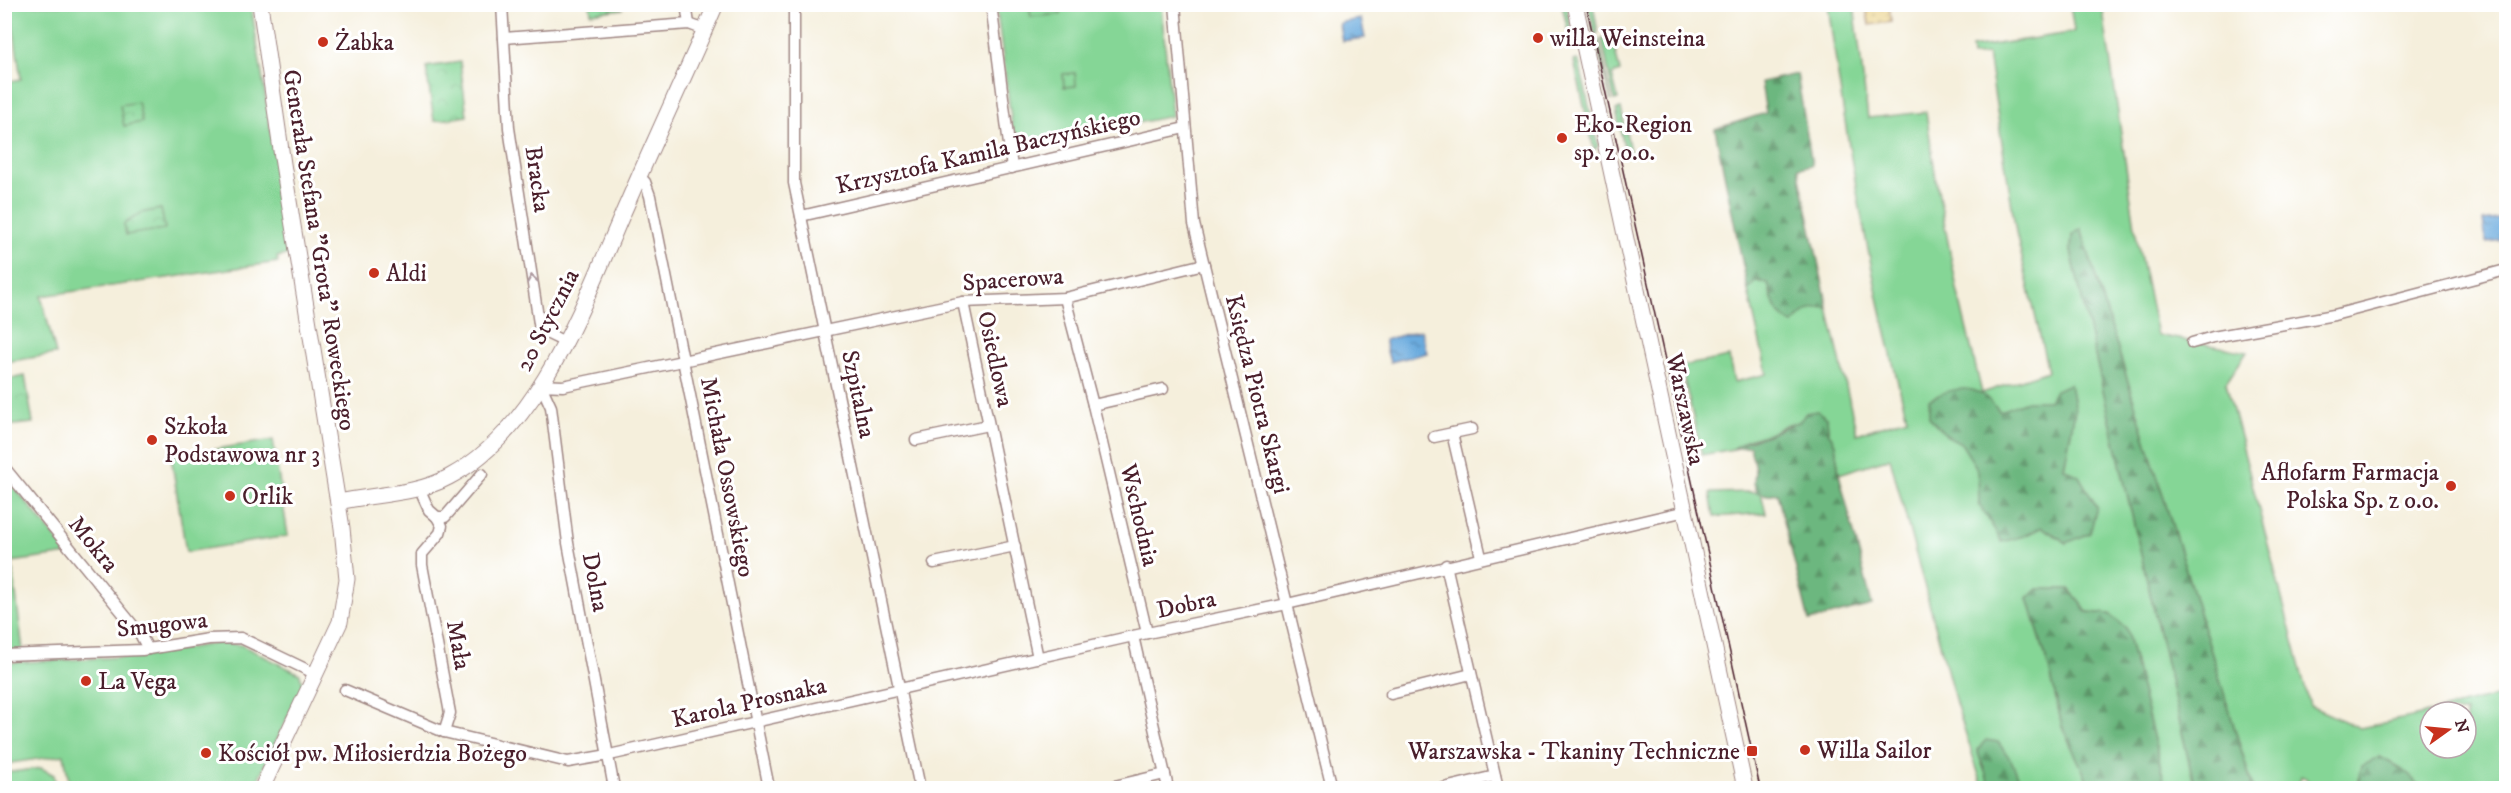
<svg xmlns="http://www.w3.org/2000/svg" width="2511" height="793" viewBox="0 0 2511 793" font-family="'IM FELL DW Pica',serif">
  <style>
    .green { fill: #85d696; stroke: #687a60; stroke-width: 1.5; fill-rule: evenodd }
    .forest { fill: url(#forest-firs); stroke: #5b6b55; stroke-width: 1.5 }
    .sand { fill: url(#sand-dots); stroke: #9c7c64; stroke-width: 1.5 }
    .park { fill: url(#park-crowns); stroke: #687a60; stroke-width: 1.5 }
    .water { fill: url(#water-ripples); stroke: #5a6584; stroke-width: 1.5 }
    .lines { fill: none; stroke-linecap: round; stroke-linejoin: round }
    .street-casing { stroke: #a08784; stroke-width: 13 }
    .secondary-casing { stroke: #a08784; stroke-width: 17 }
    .street { stroke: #fff; stroke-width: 10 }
    .secondary { stroke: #fff; stroke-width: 15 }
    .tram { stroke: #4a1f2b; stroke-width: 1.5 }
    .oneway { stroke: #ae9aa0 }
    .poi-dot { fill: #c8321e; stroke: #fff; stroke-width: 2 }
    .labels { text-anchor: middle; stroke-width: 6; stroke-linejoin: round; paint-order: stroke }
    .poi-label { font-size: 24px; fill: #4a1f2b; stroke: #fff; text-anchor: start }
    .street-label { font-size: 24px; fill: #4a1f2b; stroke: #fff }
  </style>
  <defs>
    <pattern id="forest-firs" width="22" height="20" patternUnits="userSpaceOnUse" patternTransform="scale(1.5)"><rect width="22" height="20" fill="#6cb77f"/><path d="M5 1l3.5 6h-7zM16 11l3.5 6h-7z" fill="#5b9468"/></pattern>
    <pattern id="sand-dots" width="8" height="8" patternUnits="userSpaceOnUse" patternTransform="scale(1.5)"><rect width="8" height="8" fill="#eeda9e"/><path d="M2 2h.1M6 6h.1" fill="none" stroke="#cebb88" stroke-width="1.8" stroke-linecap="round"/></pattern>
    <pattern id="park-crowns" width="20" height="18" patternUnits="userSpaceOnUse" patternTransform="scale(1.5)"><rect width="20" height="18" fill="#85d696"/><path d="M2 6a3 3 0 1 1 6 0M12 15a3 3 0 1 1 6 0" fill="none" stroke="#74b781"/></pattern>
    <pattern id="water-ripples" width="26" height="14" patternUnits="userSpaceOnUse" patternTransform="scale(1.5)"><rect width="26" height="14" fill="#6aabde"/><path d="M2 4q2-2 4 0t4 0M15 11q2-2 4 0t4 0" fill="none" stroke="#598bb4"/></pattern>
  </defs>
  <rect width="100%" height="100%" fill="#fff"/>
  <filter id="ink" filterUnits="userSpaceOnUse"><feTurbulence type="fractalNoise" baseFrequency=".0167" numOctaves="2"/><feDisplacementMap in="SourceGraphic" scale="12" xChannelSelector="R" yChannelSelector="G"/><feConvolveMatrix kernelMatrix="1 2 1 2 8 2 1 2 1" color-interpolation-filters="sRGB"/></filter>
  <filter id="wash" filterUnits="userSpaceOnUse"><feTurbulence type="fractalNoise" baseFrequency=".008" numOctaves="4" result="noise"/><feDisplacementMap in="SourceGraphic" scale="24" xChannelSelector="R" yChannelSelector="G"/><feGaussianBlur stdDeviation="1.35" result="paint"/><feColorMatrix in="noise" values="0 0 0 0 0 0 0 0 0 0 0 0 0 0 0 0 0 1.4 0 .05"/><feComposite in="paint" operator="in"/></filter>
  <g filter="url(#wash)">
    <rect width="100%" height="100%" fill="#f5efdc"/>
    <g class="green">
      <path d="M1854 4 1868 118 1926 112 1936 179 1957 289 1982 393 2048 371 2016 232 1988 54 1972 56 1971 48 2070 33 2074 31 2070 5H2102L2137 240 2157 335 2247 352 2226 383 2310 706 2360 728 2430 713V748H2466V712H2432L2506 694V788H2423L2400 768 2380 757 2358 779 2357 788H2311L2306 778 2301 776 2298 788H2253L2081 229 2072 235 2071 251 2195 788H2166L2126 628 2109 614 2087 612 2069 589H2037L2028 598 2050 671 2062 726 2091 788H2023L2011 760 1977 750 1991 788H1983L1956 703 1890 458 1839 474 1835 444 1828 431 1827 418 1787 424 1769 434 1747 440 1733 449 1702 455 1681 366 1729 357 1734 382 1767 374 1748 290 1756 281 1768 283 1772 300 1793 324C1804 311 1812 305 1828 308L1857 434 1907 418C1870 279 1847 146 1828 5ZM1982 394 1999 412C2033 399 2041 399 2075 410L2064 469 2067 543 2042 527 2024 536 1979 504V470L1961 443Z"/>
      <path d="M10 5H251L290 254 277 257 278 262 41 296 56 354 5 362V82L21 79Z"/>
      <path d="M996 5H1161L1172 116 1015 148Z"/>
      <path d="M1562 5H1567L1574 44H1571Z"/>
      <path d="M1588 5H1593L1598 33 1595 34Z"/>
      <path d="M1612 37 1620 72 1612 75 1618 99 1614 100 1602 39Z"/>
      <path d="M1599 40 1611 101 1596 41Z"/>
      <path d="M1577 60 1579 62 1598 146 1594 150 1574 61Z"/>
      <path d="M1621 109 1631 155 1626 156 1616 110Z"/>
      <path d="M273 440 288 536 186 552 171 456Z"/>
      <path d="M4 475 69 554 12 562 23 651 5 652Z"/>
      <path d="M1752 492 1761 493 1766 513 1714 517 1710 493Z"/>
      <path d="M218 643 241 645 300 674 303 685 254 788H70L64 755 5 764V663L141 656Z"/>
      <path d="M41 768 54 775 56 788H5V773Z"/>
    </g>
    <g class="forest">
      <path d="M1797 74 1812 165 1798 168 1828 308C1811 305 1804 312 1793 324 1774 314 1773 303 1768 283L1756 281 1748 290 1715 129 1766 113 1761 82Z"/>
      <path d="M2081 229 2253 788H2195L2071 251 2072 235Z"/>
      <path d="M2070 384 2075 410 2064 468 2079 476 2097 507 2090 533 2067 543 2042 527 2024 536 2002 542 1979 504 1978 470 1961 443 1947 436 1929 417V400C1944 391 1966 383 1983 395 1989 399 1994 406 2000 411L2027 401H2049L2055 390Z"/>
      <path d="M1817 411 1827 418 1828 431 1835 444 1839 474 1872 605 1809 621 1777 493 1767 495 1757 492 1754 483 1755 469 1750 446 1733 449C1744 440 1755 440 1768 435 1780 430 1786 424 1799 422L1806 413Z"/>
      <path d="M2037 589H2069L2087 612 2109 614 2126 628 2166 788H2091L2062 726 2050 671 2028 598Z"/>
      <path d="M1986 740 1998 742 2011 760 2023 788H1991L1977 750Z"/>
      <path d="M2380 757 2400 768 2423 788H2357L2362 766Z"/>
    </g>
    <path class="sand" d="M1866 5H1889L1891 22 1869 25Z"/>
    <g class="park">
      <path d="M590 5H621L622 9 591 13Z"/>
      <path d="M1029 5V4L1069 5H1061V14L1031 17Z"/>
      <path d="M460 62 467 116 434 121 426 67Z"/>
      <path d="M1075 73 1076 86 1064 87 1063 74Z"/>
      <path d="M138 102 142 122 124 126 120 105Z"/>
      <path d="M161 209 165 229 126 235 124 224 141 213Z"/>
      <path d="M25 376 33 423 5 426V380Z"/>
    </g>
    <g class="water">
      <path d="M1361 19 1365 38 1342 41 1339 24 1343 22Z"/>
      <path d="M2506 218V240L2486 242 2483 221Z"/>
      <path d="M1421 330 1427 353 1390 362 1384 340Z"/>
    </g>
  </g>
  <g filter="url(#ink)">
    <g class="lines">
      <g class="street-casing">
        <g id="street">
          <path d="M502 4 509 128 540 330 565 342"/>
          <path d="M686 4 689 24"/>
          <path d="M794 4V183L920 788"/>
          <path d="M991 4 1012 168"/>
          <path d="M1175 4 1194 224 1332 788"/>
          <path d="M504 38 689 24 705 30"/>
          <path d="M639 176 645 182 650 196 769 788"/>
          <path d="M801 216 1185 128"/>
          <path d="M1065 298 1093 405 1147 633"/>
          <path d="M963 302 1038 658"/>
          <path d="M2192 343 2213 337 2334 315 2506 270"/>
          <path d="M1093 405 1163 389"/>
          <path d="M1452 433 1481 557"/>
          <path d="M1434 437 1472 429"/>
          <path d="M916 440 988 425"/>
          <path d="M4 467 140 634 148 649"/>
          <path d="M419 488 429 510 437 517H445L482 474"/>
          <path d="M437 517 442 526 440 533 422 554V565L450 713 444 732"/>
          <path d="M934 563 1015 546"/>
          <path d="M1446 565 1498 788"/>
          <path d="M1133 636 1168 788"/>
          <path d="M4 655 142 650 209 639 241 638 316 674"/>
          <path d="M345 690 444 732 568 762 614 754 1133 636 1287 604 1686 511"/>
          <path d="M1391 694 1471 674"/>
          <path d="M614 788 568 543 551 407 541 385 563 386 963 302 1065 298 1204 264"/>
          <path d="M1106 788 1165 774"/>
          <path d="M1444 788 1495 776"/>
        </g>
      </g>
      <g class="secondary-casing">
        <g id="secondary">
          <path d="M260 4 283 164 342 528 347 579 340 622 262 788"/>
          <path d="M1575 4 1745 788"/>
          <path d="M338 502C374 494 416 495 449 477 543 427 586 296 627 204 656 137 687 71 716 4"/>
        </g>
      </g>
      <use href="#street" class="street"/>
      <use href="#secondary" class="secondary"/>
      <path class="tram" d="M1586 4 1760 788"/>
    </g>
    <defs><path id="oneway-chevron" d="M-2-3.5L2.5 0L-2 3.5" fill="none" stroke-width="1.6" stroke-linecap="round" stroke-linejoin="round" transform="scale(1.5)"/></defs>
    <use class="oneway" href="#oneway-chevron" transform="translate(532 279) rotate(-99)"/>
  </g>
  <g class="poi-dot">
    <circle cx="1538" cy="38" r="6"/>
    <circle cx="323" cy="42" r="6"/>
    <circle cx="1562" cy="138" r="6"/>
    <circle cx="374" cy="273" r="6"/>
    <circle cx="152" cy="440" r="6"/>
    <circle cx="2451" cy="486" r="6"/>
    <circle cx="230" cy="496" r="6"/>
    <circle cx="86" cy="681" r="6"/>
    <circle cx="1805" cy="750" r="6"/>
    <rect x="1746" y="745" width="12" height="12" rx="3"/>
    <circle cx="206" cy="753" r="6"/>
  </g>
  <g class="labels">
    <g class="poi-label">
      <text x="1550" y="46">willa Weinsteina</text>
      <text x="335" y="50">Żabka</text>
      <text x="1574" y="132">Eko-Region<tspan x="1574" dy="28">sp. z o.o.</tspan></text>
      <text x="386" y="281">Aldi</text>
      <text x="164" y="434">Szkoła<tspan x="164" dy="28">Podstawowa nr 3</tspan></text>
      <text x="2439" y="480" text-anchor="end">Aflofarm Farmacja<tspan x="2439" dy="28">Polska Sp. z o.o.</tspan></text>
      <text x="242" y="504">Orlik</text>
      <text x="98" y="689">La Vega</text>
      <text x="1817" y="758">Willa Sailor</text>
      <text x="1740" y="759" text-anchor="end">Warszawska - Tkaniny Techniczne</text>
      <text x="218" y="761">Kościół pw. Miłosierdzia Bożego</text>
    </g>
    <g class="street-label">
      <text transform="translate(988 151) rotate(-13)" y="8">Krzysztofa Kamila Baczyńskiego</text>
      <text transform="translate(538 179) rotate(82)" y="8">Bracka</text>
      <text transform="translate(320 250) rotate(81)" y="8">Generała Stefana "Grota" Roweckiego</text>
      <text transform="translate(1013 279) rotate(-4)" y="8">Spacerowa</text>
      <text transform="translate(547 320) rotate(-63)" y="8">20 Stycznia</text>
      <text transform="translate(996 359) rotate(78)" y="8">Osiedlowa</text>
      <text transform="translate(859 394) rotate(78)" y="8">Szpitalna</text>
      <text transform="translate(1258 394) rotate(76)" y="8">Księdza Piotra Skargi</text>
      <text transform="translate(1686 409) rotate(78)" y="8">Warszawska</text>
      <text transform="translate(728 477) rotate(79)" y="8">Michała Ossowskiego</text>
      <text transform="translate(1140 515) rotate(77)" y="8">Wschodnia</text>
      <text transform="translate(94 544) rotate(51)" y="8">Mokra</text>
      <text transform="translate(596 582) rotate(79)" y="8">Dolna</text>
      <text transform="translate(1186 604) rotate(-12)" y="8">Dobra</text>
      <text transform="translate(162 624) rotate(-6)" y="8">Smugowa</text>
      <text transform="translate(459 645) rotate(80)" y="8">Mała</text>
      <text transform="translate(749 702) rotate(-13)" y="8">Karola Prosnaka</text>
    </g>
  </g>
  <rect width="2511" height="793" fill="none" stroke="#fff" stroke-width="24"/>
  <g transform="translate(2448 730) rotate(75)"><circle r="28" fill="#ffffff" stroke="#b7a5aa" stroke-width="1.5"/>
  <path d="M0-4.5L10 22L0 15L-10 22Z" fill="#c8321e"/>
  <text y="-9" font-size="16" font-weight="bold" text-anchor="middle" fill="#4a1f2b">N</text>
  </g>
</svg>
